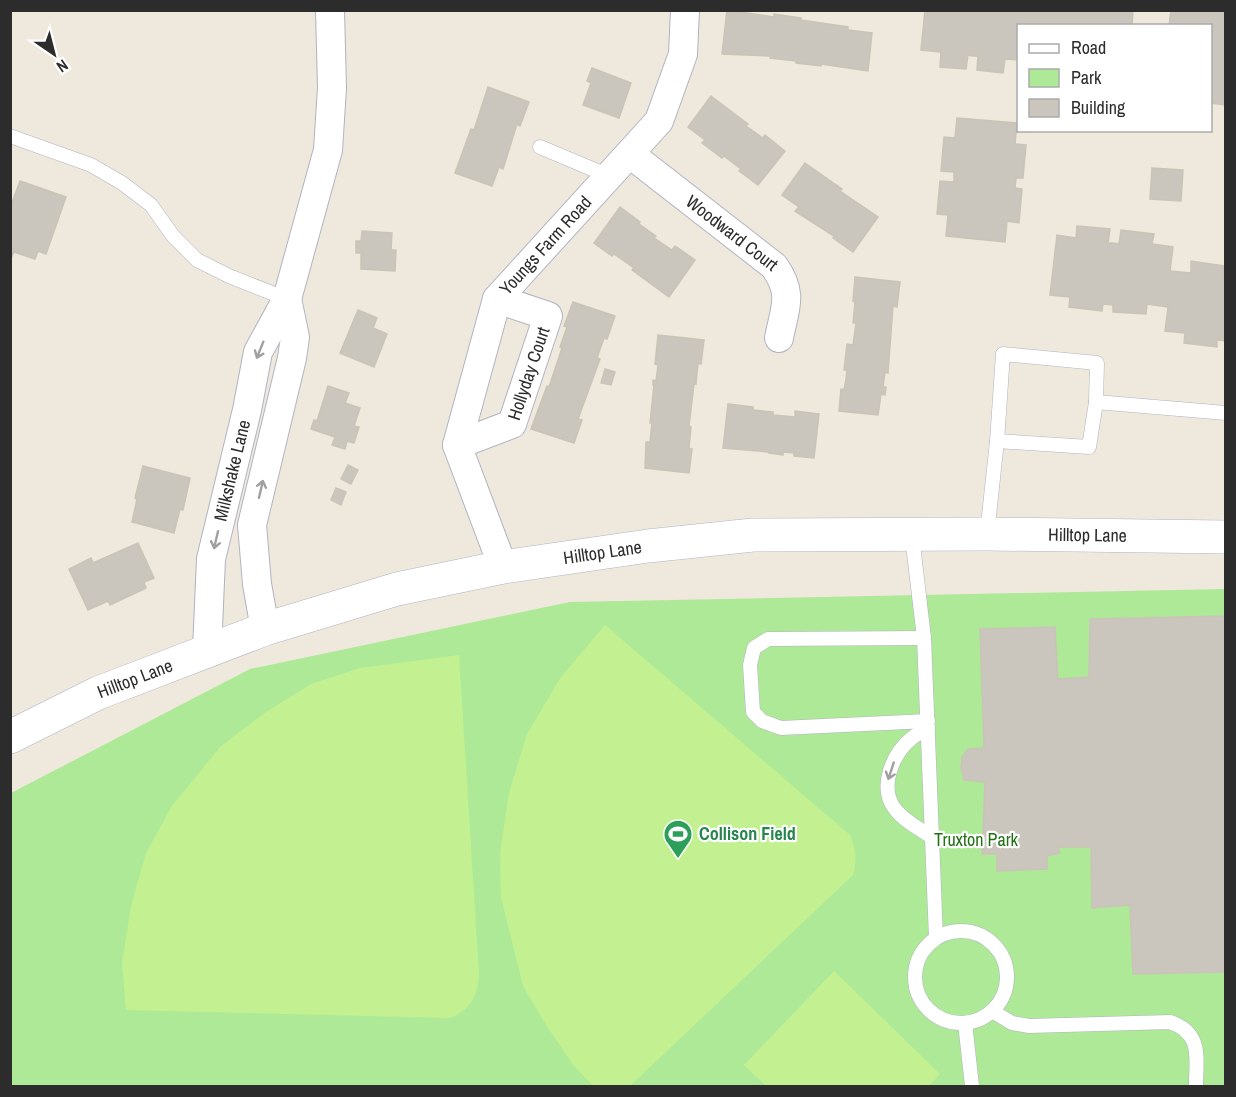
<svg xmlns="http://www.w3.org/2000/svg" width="1236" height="1097" viewBox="0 0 1236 1097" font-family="'Archivo Narrow',sans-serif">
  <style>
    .park { fill: #ade996 }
    .pitch { fill: #c3f191 }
    .building { fill: #cac5bd; stroke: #cac4b6; stroke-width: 1.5 }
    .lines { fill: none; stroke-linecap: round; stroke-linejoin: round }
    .lane-casing { stroke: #b1b3c1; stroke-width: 15 }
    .street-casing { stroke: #b1b3c1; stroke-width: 30 }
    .secondary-casing { stroke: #b1b3c1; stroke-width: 34 }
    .lane { stroke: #fff; stroke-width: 14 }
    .street { stroke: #fff; stroke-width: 28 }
    .secondary { stroke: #fff; stroke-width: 33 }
    .oneway { stroke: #a0a0a0 }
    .labels { text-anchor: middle; stroke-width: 4.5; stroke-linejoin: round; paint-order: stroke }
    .street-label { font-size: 18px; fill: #2c2c2c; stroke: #fff }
    .leisure-label { font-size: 18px; font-weight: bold; fill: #27864d; stroke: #fff; text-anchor: start }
    .park-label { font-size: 18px; fill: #237015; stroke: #fff }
  </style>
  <rect width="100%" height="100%" fill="#efe8dd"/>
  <path class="park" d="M1225 589V1086H11V793L250 669 570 602Z"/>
  <g class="pitch">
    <path d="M605 625 850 835C856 849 857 860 853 875L630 1086H593L574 1066 546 1025 523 986 501 897 500 854 509 793 527 734 561 677Z"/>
    <path d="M459 655 479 975C478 996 470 1010 450 1018L126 1010 122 963 131 906 146 853 172 806 220 747 266 712 311 684 360 668Z"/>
    <path d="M834 971 940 1074 929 1086H766L744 1065Z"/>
  </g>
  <g class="building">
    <path d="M727 10 774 17V14L801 18V20L848 27V30L872 33 868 71 821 64V66L796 63V61L770 58V56L722 54Z"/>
    <path d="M925 10H1133L1132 26H1018V60L1005 59 1003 73 977 70 978 56H972L968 55 966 69 940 67 941 52 921 50Z"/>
    <path d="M1171 10H1226V105L1210 103V26H1169Z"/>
    <path d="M592 68 631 83 619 118 583 105 591 83 587 81Z"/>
    <path d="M488 87 529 102 520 126 517 124 503 169 499 167 492 186 455 173 471 129 474 130Z"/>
    <path d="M711 96 748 124 746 126 763 138 765 135 785 151 758 185 739 171 741 169 724 156 722 158 702 143 705 140 688 127Z"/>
    <path d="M957 118 1017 123 1015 144 1026 145 1023 178H1016L1015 188 1022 189 1019 223 1007 221 1005 242 946 236 948 215 937 214 940 181 954 182V172L941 171 944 137 955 138Z"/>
    <path d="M805 163 842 189 840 191 878 217 853 252 833 238 834 236 795 211 799 207 782 195Z"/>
    <path d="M1152 168 1183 170 1181 201 1150 199Z"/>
    <path d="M20 181 66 197 46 254 38 251 35 259 14 252 10 260V208Z"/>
    <path d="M620 207 640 222 639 224 656 236 654 238 672 250 675 246 695 260 669 297 632 270 634 268 614 254 612 256 594 243Z"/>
    <path d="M1077 226 1110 229 1108 243H1112L1119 244 1121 230 1154 234 1152 244 1173 247 1170 271 1191 273V261L1224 266 1223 279H1226V341L1217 340V347L1184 343 1185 333 1165 331 1168 307 1147 304 1146 314 1113 312V305L1103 304 1102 311 1069 307 1070 297 1050 295 1057 235 1076 238Z"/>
    <path d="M362 231 392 233 391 250H396L395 271 361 269V253H356V241H361Z"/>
    <path d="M855 277 900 282 897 307 893 306 888 373 885 372 883 387H886L885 395 881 394 878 415 839 411 841 389 844 390 846 379 847 370H844L847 344 853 345 856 323H853L855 302 853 301Z"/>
    <path d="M573 302 615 316 607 339 604 338 597 358 600 359 578 419 582 420 574 443 531 429 547 386 549 387 562 348 560 347 567 327 564 326Z"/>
    <path d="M358 310 377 318 373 328 387 334 374 367 340 353Z"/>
    <path d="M658 335 704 340 701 364 698 363 696 384H694L689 426 691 427 689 448 692 449 689 473 645 468 646 442H650L652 423H650L654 385H653V380L656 381 658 365 655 364Z"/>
    <path d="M605 369 615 372 611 385 601 383Z"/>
    <path d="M328 386 349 393 345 403 360 408 354 426 359 427 354 443 347 441 345 449 332 445 335 437 311 429 314 420 317 421Z"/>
    <path d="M728 404 753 407V410L773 412V415L795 417V411L819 414 814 458 794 456V453L783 452V455L769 453V452L723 448Z"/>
    <path d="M348 465 358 470 351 484 341 479Z"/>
    <path d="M143 466 190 478 183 510 180 509 174 533 132 522 137 499 135 498Z"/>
    <path d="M336 488 346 492 341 505 331 500Z"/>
    <path d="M138 543 154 578 144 582 146 588 110 605 108 601 88 610 69 569 91 558 93 563Z"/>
    <path d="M1226 616V972L1133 974 1130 905 1092 908 1091 847H1058L1060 853 1047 856V869L997 871V854H982L985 782 964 780 961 767 962 757 968 749 984 748 980 629 1055 627 1058 679 1089 677 1090 619Z"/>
  </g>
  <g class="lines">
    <g class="lane-casing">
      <g id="lane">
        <path d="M10 136 91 165 122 183 151 205 173 236 197 260 229 276 287 299"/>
        <path d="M540 147 609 176"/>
        <path d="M997 441 1003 354 1097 363 1096 402"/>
        <path d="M987 534 997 441 1089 447 1096 402 1226 413"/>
        <path d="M912 536 924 638 936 938"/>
        <path d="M924 638 768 639 754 648 750 665 753 712 762 721 781 728 928 721"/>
        <path d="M928 728C923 731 917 734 912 738 893 753 878 787 895 809 904 821 920 829 932 837"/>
        <circle cx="961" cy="977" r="46"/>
        <path d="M992 1011 1012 1023 1029 1026 1170 1022C1203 1033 1196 1058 1196 1086"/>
        <path d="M965 1023 972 1086"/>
      </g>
    </g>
    <g class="street-casing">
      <g id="street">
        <path id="s1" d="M630 154 774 266C794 294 785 307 779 338"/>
        <path id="s2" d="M457 445 512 424 548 316 497 299"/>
        <path id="s3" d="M503 567 457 445 497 299 659 121 683 54 685 10"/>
        <path d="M265 629 257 584 252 525 292 358 295 337 287 299"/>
        <path id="s4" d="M207 650 211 559 247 410 258 352 287 299 328 150 332 88 330 10"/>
      </g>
    </g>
    <g class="secondary-casing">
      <g id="secondary">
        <path id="s5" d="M10 737 98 693 265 629 397 589 503 567 648 546 753 535 987 534 1226 537"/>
      </g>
    </g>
    <use href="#lane" class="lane"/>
    <use href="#street" class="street"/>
    <use href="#secondary" class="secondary"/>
  </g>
  <defs><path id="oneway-shaft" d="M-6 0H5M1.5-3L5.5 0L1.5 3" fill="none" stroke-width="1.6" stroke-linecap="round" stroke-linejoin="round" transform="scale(1.5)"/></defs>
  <g class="oneway">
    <use href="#oneway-shaft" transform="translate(260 350) rotate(112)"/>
    <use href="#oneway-shaft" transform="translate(261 489) rotate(-77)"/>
    <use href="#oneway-shaft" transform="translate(216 540) rotate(103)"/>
    <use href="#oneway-shaft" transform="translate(891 771) rotate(108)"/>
  </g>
  <defs>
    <g id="stadium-pin" transform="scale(1.5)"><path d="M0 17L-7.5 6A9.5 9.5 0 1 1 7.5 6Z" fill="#2e9e5b" stroke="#fff"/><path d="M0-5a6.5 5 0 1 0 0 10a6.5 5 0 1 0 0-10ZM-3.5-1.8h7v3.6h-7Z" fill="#fff"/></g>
  </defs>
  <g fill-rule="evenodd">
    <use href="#stadium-pin" x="678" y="834"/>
  </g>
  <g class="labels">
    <g class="street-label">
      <text dy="6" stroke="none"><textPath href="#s1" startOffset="129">Woodward Court</textPath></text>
      <text dy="6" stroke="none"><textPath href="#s3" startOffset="354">Youngs Farm Road</textPath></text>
      <text dy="6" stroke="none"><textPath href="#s2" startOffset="112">Hollyday Court</textPath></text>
      <text dy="6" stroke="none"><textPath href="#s4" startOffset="182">Milkshake Lane</textPath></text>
      <text dy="6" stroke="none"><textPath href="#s5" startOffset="1110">Hilltop Lane</textPath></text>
      <text dy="6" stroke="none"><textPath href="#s5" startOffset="624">Hilltop Lane</textPath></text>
      <text dy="6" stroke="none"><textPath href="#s5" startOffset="138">Hilltop Lane</textPath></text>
    </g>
    <g class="leisure-label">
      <text x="699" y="840">Collison Field</text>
    </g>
    <g class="park-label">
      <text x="976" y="846">Truxton Park</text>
    </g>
  </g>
  <rect width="1236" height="1097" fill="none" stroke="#2c2c2c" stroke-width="24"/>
  <rect x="1017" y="24" width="195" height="108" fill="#ffffff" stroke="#ababab" stroke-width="1.5"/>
  <rect x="1029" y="44" width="30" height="9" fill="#ffffff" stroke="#ababab" stroke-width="1.5"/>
  <text x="1071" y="54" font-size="18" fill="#2c2c2c">Road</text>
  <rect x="1029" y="69" width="30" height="18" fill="#ade996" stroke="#ababab" stroke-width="1.5"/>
  <text x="1071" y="84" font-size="18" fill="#2c2c2c">Park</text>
  <rect x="1029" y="99" width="30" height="18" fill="#cac5bd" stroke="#ababab" stroke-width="1.5"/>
  <text x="1071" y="114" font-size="18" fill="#2c2c2c">Building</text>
  <g transform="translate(54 54) rotate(145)" stroke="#ffffff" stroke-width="4.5" paint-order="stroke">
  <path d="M0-4.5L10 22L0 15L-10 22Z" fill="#2c2c2c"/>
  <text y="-9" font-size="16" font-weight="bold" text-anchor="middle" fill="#2c2c2c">N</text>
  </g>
</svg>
